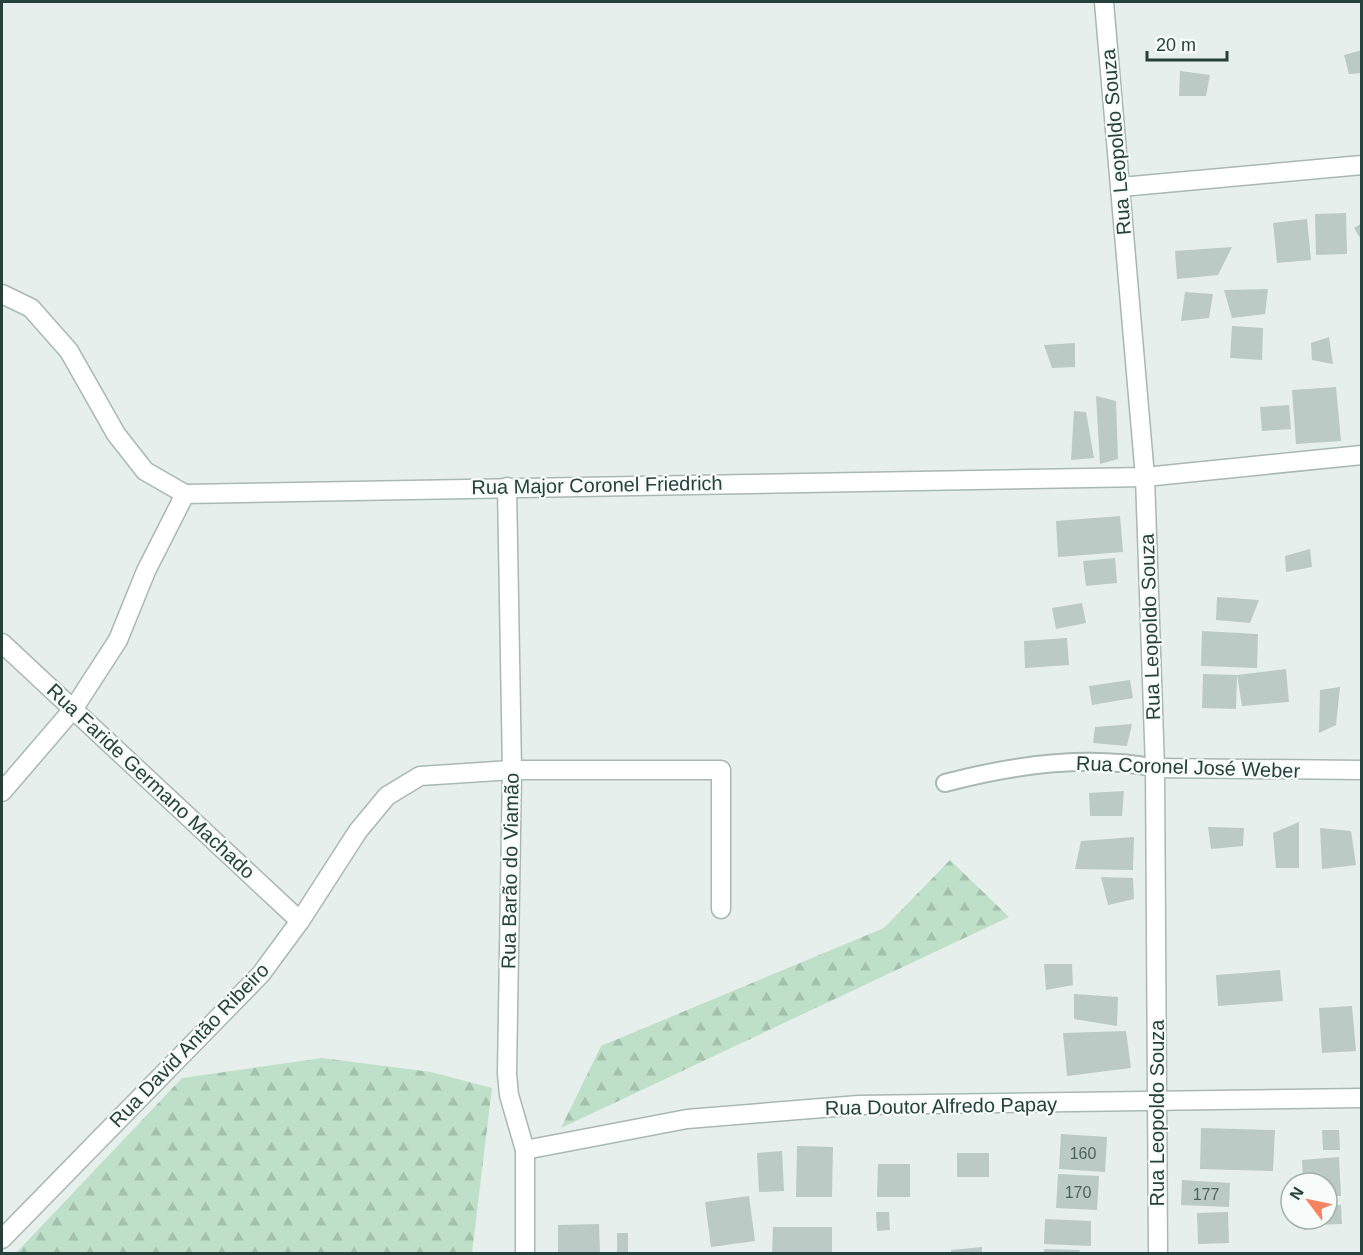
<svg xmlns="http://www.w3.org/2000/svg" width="1363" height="1255" viewBox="0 0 1363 1255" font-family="Helvetica,sans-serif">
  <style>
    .forest { fill: url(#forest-firs) }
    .building { fill: #bbcac4 }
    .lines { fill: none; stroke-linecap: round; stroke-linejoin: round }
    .lane-casing { stroke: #a8b8b2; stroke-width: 20 }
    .street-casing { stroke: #a8b8b2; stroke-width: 21 }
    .lane { stroke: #fff; stroke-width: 16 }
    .street { stroke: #fff; stroke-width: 18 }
    .labels { text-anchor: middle; stroke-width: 4.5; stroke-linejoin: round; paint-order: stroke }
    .number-label { font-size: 16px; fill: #4a645c }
    .street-label { font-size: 20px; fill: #24423a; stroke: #f7fbf9 }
  </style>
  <defs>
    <pattern id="forest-firs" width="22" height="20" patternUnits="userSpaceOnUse" patternTransform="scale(1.5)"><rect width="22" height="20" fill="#bfe0c8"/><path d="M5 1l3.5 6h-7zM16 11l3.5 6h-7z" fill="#a4c1ad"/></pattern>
  </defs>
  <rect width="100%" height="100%" fill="#e6efeb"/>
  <g class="forest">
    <path d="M950 860 1009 917 561 1128 601 1046 884 928Z"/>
    <path d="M322 1058 431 1072 492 1088 472 1253H16L182 1078Z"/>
  </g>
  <g class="building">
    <path d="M1362 50V73L1349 74 1344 55Z"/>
    <path d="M1180 71 1210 75 1206 96H1179Z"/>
    <path d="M1346 213 1347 254 1316 255 1315 214Z"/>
    <path d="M1307 219 1311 260 1277 263 1273 223Z"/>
    <path d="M1362 223V241L1354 228Z"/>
    <path d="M1232 247 1218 275 1177 279 1175 251Z"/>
    <path d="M1268 289 1265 314 1232 318 1224 290Z"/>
    <path d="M1185 292 1213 294 1209 318 1181 321Z"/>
    <path d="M1232 326 1263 328 1262 360 1230 358Z"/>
    <path d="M1329 337 1333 364 1312 360 1311 343Z"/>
    <path d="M1075 343V367L1052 368 1044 345Z"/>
    <path d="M1336 387 1341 441 1296 444 1292 390Z"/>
    <path d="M1096 396 1116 401 1118 459 1100 464Z"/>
    <path d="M1289 405 1291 429 1262 431 1260 407Z"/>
    <path d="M1074 411 1086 412 1094 458 1071 460Z"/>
    <path d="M1120 516 1123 552 1058 557 1056 521Z"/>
    <path d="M1310 549 1312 567 1286 572 1285 556Z"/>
    <path d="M1115 558 1117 583 1086 586 1083 561Z"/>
    <path d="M1217 597 1259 600 1250 623 1216 620Z"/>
    <path d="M1082 603 1086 623 1056 629 1052 608Z"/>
    <path d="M1202 631 1258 634 1257 668 1201 666Z"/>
    <path d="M1067 638 1069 665 1025 668 1024 641Z"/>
    <path d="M1286 669 1289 702 1242 706 1237 675 1236 709 1202 708 1203 674 1237 675Z"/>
    <path d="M1130 680 1133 698 1092 705 1089 686Z"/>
    <path d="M1340 687 1336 725 1319 733 1320 690Z"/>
    <path d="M1132 724 1127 746 1093 743 1095 727Z"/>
    <path d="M1124 791 1122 816H1090L1089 793Z"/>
    <path d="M1299 822V868H1276L1273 833Z"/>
    <path d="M1208 827 1244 828 1243 846 1211 849Z"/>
    <path d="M1320 828 1351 831 1356 865 1322 869Z"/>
    <path d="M1134 837 1133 870 1075 869 1081 841Z"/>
    <path d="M1101 877 1133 878 1134 899 1108 905Z"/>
    <path d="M1044 964H1072L1073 985 1046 990Z"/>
    <path d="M1280 970 1283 1001 1218 1006 1216 975Z"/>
    <path d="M1074 994 1118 997 1117 1026 1074 1019Z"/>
    <path d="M1352 1006 1356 1051 1322 1053 1319 1008Z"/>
    <path d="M1126 1031 1131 1068 1067 1076 1063 1033Z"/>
    <path d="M1201 1128 1275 1130 1273 1171 1200 1169Z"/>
    <path d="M1322 1130H1339L1340 1150H1323Z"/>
    <path d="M1061 1134 1107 1137 1105 1172 1059 1169Z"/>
    <path d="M797 1146 833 1147 832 1197H796Z"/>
    <path d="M782 1151 784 1191 759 1192 757 1153Z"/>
    <rect x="957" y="1153" width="32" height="24"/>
    <path d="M1339 1157 1341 1196H1327V1183H1303L1302 1160Z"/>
    <path d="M878 1164H910V1197H877Z"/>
    <path d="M1058 1174 1099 1176 1097 1210 1056 1208Z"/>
    <path d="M1182 1180 1230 1183 1229 1207 1181 1205Z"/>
    <path d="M749 1196 755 1241 711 1247 705 1202Z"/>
    <path d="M1327 1205H1341L1342 1224 1315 1225 1314 1219H1327Z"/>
    <path d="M876 1212H889L890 1230 877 1231Z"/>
    <path d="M1228 1212 1229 1243 1198 1244 1197 1213Z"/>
    <path d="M1045 1219 1091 1221V1246L1044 1244Z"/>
    <path d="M599 1224 600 1254H558V1225Z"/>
    <path d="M773 1227H832V1254H772Z"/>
    <rect x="617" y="1233" width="11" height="20"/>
    <path d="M982 1247V1254H951V1250Z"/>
    <path d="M1044 1249 1080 1250 1079 1254H1044Z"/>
  </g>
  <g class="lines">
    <g class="lane-casing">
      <path id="lane" d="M945 783C1013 765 1086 754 1155 768"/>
    </g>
    <g class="street-casing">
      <g id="street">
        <path d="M1104 2 1145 477 1155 768 1158 1254"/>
        <path d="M1121 187 1362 165"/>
        <path d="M2 294 31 308 69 351 116 434 145 471 185 494"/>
        <path d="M507 487 512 770 507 1074 509 1095 525 1150V1254"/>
        <path d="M2 643 300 921"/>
        <path d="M1155 768 1362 770"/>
        <path d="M2 792 74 708 118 640 146 571 185 494 1145 477 1362 455"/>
        <path d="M525 1150 687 1119 859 1105 1362 1098"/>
        <path d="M2 1239 261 974 300 921 358 831 387 796 420 776 512 770H721V909"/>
      </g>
    </g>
    <use href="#lane" class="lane"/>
    <use href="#street" class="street"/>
  </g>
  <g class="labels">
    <g class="number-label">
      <text x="1083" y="1159">160</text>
      <text x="1078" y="1198">170</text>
      <text x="1206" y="1200">177</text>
    </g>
    <g class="street-label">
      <text transform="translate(1116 142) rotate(-95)" y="7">Rua Leopoldo Souza</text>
      <text transform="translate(597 485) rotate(-1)" y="7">Rua Major Coronel Friedrich</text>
      <text transform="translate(1150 627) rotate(-92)" y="7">Rua Leopoldo Souza</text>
      <text transform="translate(1188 767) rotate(2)" y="7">Rua Coronel José Weber</text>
      <text transform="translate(151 781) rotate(43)" y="7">Rua Faride Germano Machado</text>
      <text transform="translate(510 871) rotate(-89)" y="7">Rua Barão do Viamão</text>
      <text transform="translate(189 1045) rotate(-46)" y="7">Rua David Antão Ribeiro</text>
      <text transform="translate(941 1106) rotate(-1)" y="7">Rua Doutor Alfredo Papay</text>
      <text transform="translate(1157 1113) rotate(-90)" y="7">Rua Leopoldo Souza</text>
    </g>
  </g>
  <rect width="1363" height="1255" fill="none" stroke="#24423a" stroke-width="6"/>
  <g transform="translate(1309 1201) rotate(302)"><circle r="28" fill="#f7fbf9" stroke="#a3b1ad" stroke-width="1.5"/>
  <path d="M0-4.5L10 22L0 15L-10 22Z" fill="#f4845f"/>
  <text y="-9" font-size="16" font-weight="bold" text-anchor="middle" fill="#24423a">N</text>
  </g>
  <path d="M1147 51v9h80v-9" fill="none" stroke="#24423a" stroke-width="3"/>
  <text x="1156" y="51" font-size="18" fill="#24423a" stroke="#f7fbf9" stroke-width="4.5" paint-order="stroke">20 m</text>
</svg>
